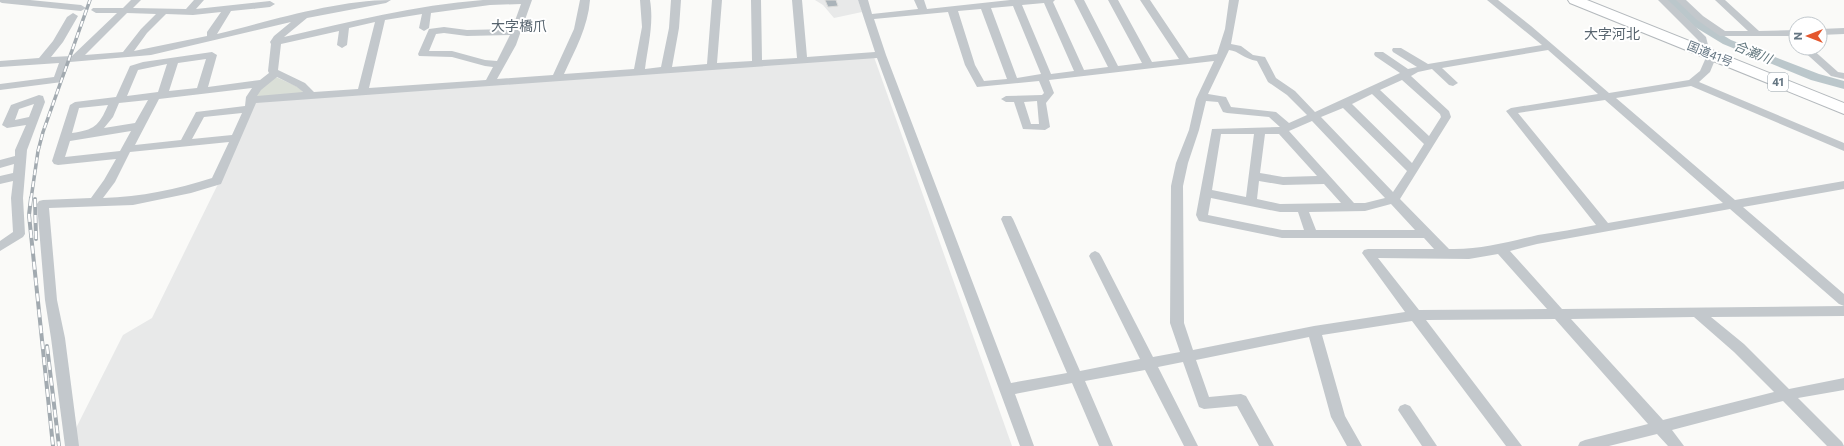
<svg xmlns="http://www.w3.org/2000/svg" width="1844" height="446" viewBox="0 0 1844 446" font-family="Commissioner,'Noto Sans JP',sans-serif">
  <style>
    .built { fill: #e8e9e9 }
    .green { fill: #dadfd7 }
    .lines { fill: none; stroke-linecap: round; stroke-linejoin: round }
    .river { fill: #bbc7cb; fill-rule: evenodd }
    .building { fill: #aab3b9; stroke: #dcdcda }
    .highway-casing { stroke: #b4b9bd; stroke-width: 2 }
    .minor { fill: #c3c8cc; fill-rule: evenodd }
    .highway { fill: #fff; fill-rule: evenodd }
    .rail-far1-casing { stroke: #a2aab0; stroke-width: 3.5 }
    .rail-casing { stroke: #a2aab0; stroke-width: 4 }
    .rail-far1 { stroke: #fff; stroke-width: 2; stroke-dasharray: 6; stroke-linecap: butt }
    .rail { stroke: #fff; stroke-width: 2.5; stroke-dasharray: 8; stroke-linecap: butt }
    .labels { text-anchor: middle; stroke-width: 4; stroke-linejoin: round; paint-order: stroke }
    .shield { fill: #fff; stroke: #939fa8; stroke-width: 1 }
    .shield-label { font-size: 11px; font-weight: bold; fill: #657683 }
    .street-label { font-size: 12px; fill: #657683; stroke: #fff }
    .water-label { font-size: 13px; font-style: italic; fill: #60757c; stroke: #fff }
    .quarter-label { font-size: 14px; fill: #57646e; stroke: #fff }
  </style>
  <rect width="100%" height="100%" fill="#fafaf8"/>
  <g class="built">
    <path d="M815 0H858L862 12 834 18 823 5Z"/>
    <path d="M874 57 1012 446H75L74 432 123 335 152 318 219 182 255 101Z"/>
  </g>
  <path class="green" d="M276 77 298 87 304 93 256 99 254 96 259 89Z"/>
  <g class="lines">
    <path class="river" d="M1667 0H1678L1703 23 1731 40 1819 74 1844 81V89L1811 80 1723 44 1695 27Z"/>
  </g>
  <path class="building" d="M825 0H836L838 6 828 7Z"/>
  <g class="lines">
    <g class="highway-casing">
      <path id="highway" d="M1568 0H1587L1844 103V114L1570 3Z"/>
    </g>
    <g class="minor">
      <path d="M0 0H30L81 5 86 8 81 11 2 3 0 2Z"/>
      <path d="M131 0H141L133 8 186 9 194 0H204L196 9 270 1 275 4 270 7 231 11 217 34C270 21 336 0 391 0L386 3 307 18 284 37C350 22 415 5 483 0 499 0 515 0 532 0L516 45 497 79 553 75 574 29 580 0H590C588 27 575 50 564 74L634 69 642 27 640 0H650C654 24 648 45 645 69L661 67 669 28 671 0H681L679 28 672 67 707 64 712 0H722L717 63 752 61 751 0H761L762 60 797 58 792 0H802L807 57 875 52 858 0H868L872 14 918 9 914 0H924L927 9 1010 0H1055L1053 2 1084 70 1108 67 1074 0H1084L1118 66 1142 63 1108 0H1118L1152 62 1179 59 1140 0H1150L1189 58 1217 54 1225 29 1229 0H1239L1231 44 1241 46 1253 55 1265 57 1276 78 1295 91 1315 112 1400 73 1375 56 1374 54 1375 52H1383L1408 69 1417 67 1393 52 1392 50 1393 48H1401L1428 64 1542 45 1487 0H1498L1531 26 1609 93 1689 80 1700 71 1708 53H1716L1717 55 1710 72 1699 82 1844 143V151L1691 86 1616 98 1735 200 1844 181V189L1743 207 1844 294V306L1839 304 1730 209 1537 244 1510 251 1562 309 1844 306V316L1711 317 1744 344 1789 389 1844 378V390L1798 398 1842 442 1844 446H1827L1783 401 1672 430 1684 446H1668L1657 434 1609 446H1578L1580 442 1585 440 1648 424 1555 319 1426 320 1522 446H1506L1412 321 1322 335 1345 416 1362 446H1347L1331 417 1309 337 1196 360 1209 397 1241 394 1246 396 1274 446H1259L1237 406 1204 409 1199 407 1183 362 1158 367 1198 446H1184L1145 370 1085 381 1113 446H1099L1072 383 1015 394 1034 446H1020L877 58 256 103 221 184 191 193 133 205 49 208 57 300 65 338 79 446H65L51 338 45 300 37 204 39 201 43 200 91 198 104 180 116 159 58 165 54 164 52 161 70 105 75 102 116 97 130 66 143 62 212 52 217 55 208 87 260 80 269 73 268 71 271 44 270 42 274 36 291 22 151 55 70 62 62 82 0 90V84L54 77 59 63 0 67V61L39 58 53 41 67 17 73 13 78 16 63 42 51 57 72 56 117 13H96L91 10 93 8H123ZM1044 3 1074 71 1051 74 1022 5ZM521 4 512 29 467 30 444 27 429 29 418 54 419 56 452 57 485 66 493 67 486 80 369 88 385 20 422 14 419 28 424 31 429 28 431 13 490 5ZM1013 6 1041 74 1017 78 991 8ZM981 9 1007 79 984 81 975 65 958 11ZM221 12 207 32V36L134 51 147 33 166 14 193 15ZM948 12 965 65 977 87 1039 81 1044 93 1042 95 1006 96 1001 99 1006 102H1014L1023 129 1045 130 1050 127 1046 103 1054 93 1049 80 1214 61 1196 99 1189 130 1176 163 1171 186 1170 323 1180 352 1153 357 1101 256 1099 253 1095 251 1091 253 1089 256 1140 359 1080 371 1013 219 1011 216H1003L1001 219 1067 373 1011 383 886 55 874 19ZM127 13 156 14 141 29 123 52 85 55ZM375 22 358 89 314 92 305 83 278 70 281 44 339 31 337 45 342 48 347 45 349 28ZM444 33 467 36 510 35 497 61 485 60 452 51H429L436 34ZM1229 50C1239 51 1244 59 1257 61L1268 82 1287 95 1307 115 1289 123 1276 112 1231 107 1226 97 1208 94ZM1548 50 1598 94 1511 108 1506 111 1596 225C1577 229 1557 232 1538 235 1508 242 1480 250 1449 249L1400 199 1451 117 1449 111 1411 76 1418 72 1432 69 1449 85 1453 86 1458 83 1442 68ZM206 59 197 88 169 91 178 63ZM167 64 158 92 127 96 138 70ZM277 77 297 87 303 92 257 96 261 90ZM1402 80 1440 114 1441 117 1429 136 1380 90ZM252 88 246 97 245 106 196 112 181 140 135 145 159 99ZM1372 94 1424 144 1412 163 1352 104ZM148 100 135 123 104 128 113 117 119 103ZM1605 100 1723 203 1608 223 1518 113ZM1037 101 1039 124H1031L1024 102ZM1206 101 1218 102 1223 112 1227 113 1269 117 1280 127 1212 129 1196 215 1199 221 1282 238H1424L1434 249H1368L1364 250 1362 253 1405 312 1314 326 1193 350 1184 323 1183 186 1188 163 1199 130ZM108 105C99 126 94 130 72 133L79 108ZM1343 108 1407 171 1393 192 1321 117ZM242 113 232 135 192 139 204 117ZM1312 121 1385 198 1365 203H1354L1289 131ZM131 131 120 151 65 157 70 141ZM1221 134H1254L1246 197 1212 190ZM1265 134H1279L1317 176 1283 177 1260 173ZM229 142 212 178C177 189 141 197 103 198L115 182 130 152ZM1259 181 1283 185 1324 184 1341 203 1280 204 1257 199ZM1211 198 1280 212H1298L1304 230H1282L1208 215ZM1391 204 1415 230H1316L1309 212 1365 211ZM1498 254 1547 309 1419 310 1378 258 1469 259ZM1694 317 1734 352 1774 392 1663 420 1571 319Z"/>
      <path d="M1658 0H1668L1706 37 1708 45 1706 47H1700L1698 40Z"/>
      <path d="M1676 0H1686L1703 16 1725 31H1748L1715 0H1725L1759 31 1796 30V36H1720L1697 20Z"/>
      <path d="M1844 28V34L1820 35V29Z"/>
      <path d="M1800 48H1811L1838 72 1844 73V79L1831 76Z"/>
      <path d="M39 95 43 96 45 102 27 150 23 198 25 234 23 237 0 251V241L13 232 11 198 13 181 0 184V176L13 173 14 164 0 168V160L15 156V150L26 125 7 128 2 125 11 105ZM34 104 29 117 15 120 19 109Z"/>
      <path d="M1405 404 1410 406 1437 446H1422L1398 410 1400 406Z"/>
    </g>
    <use href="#highway" class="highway"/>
    <g class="rail-far1-casing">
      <path id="rail-far1" d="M31 199 38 151 43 132 90 0"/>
    </g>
    <g class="rail-casing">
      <g id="rail">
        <path d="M31 198 29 215 53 446"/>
        <path d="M35 199 36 239"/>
        <path d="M47 346 59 446"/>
      </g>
    </g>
    <use href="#rail-far1" class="rail-far1"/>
    <use href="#rail" class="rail"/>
  </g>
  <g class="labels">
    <rect class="shield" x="1768" y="73" width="20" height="18" rx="3"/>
    <g class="shield-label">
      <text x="1778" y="86">41</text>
    </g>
    <g class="street-label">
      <text transform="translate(1710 54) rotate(22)" y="4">国道41号</text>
    </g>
    <g class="water-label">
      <text transform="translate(1753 52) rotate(22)" y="5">合瀬川</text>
    </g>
    <g class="quarter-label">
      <text x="519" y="31">大字橋爪</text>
      <text x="1612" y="39">大字河北</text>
    </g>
  </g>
  <g transform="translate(1808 36) rotate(270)"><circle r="19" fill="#ffffff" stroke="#c1c8cd"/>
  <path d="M0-3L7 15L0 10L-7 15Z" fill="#e4572e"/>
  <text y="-6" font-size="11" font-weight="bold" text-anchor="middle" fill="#657683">N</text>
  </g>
</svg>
